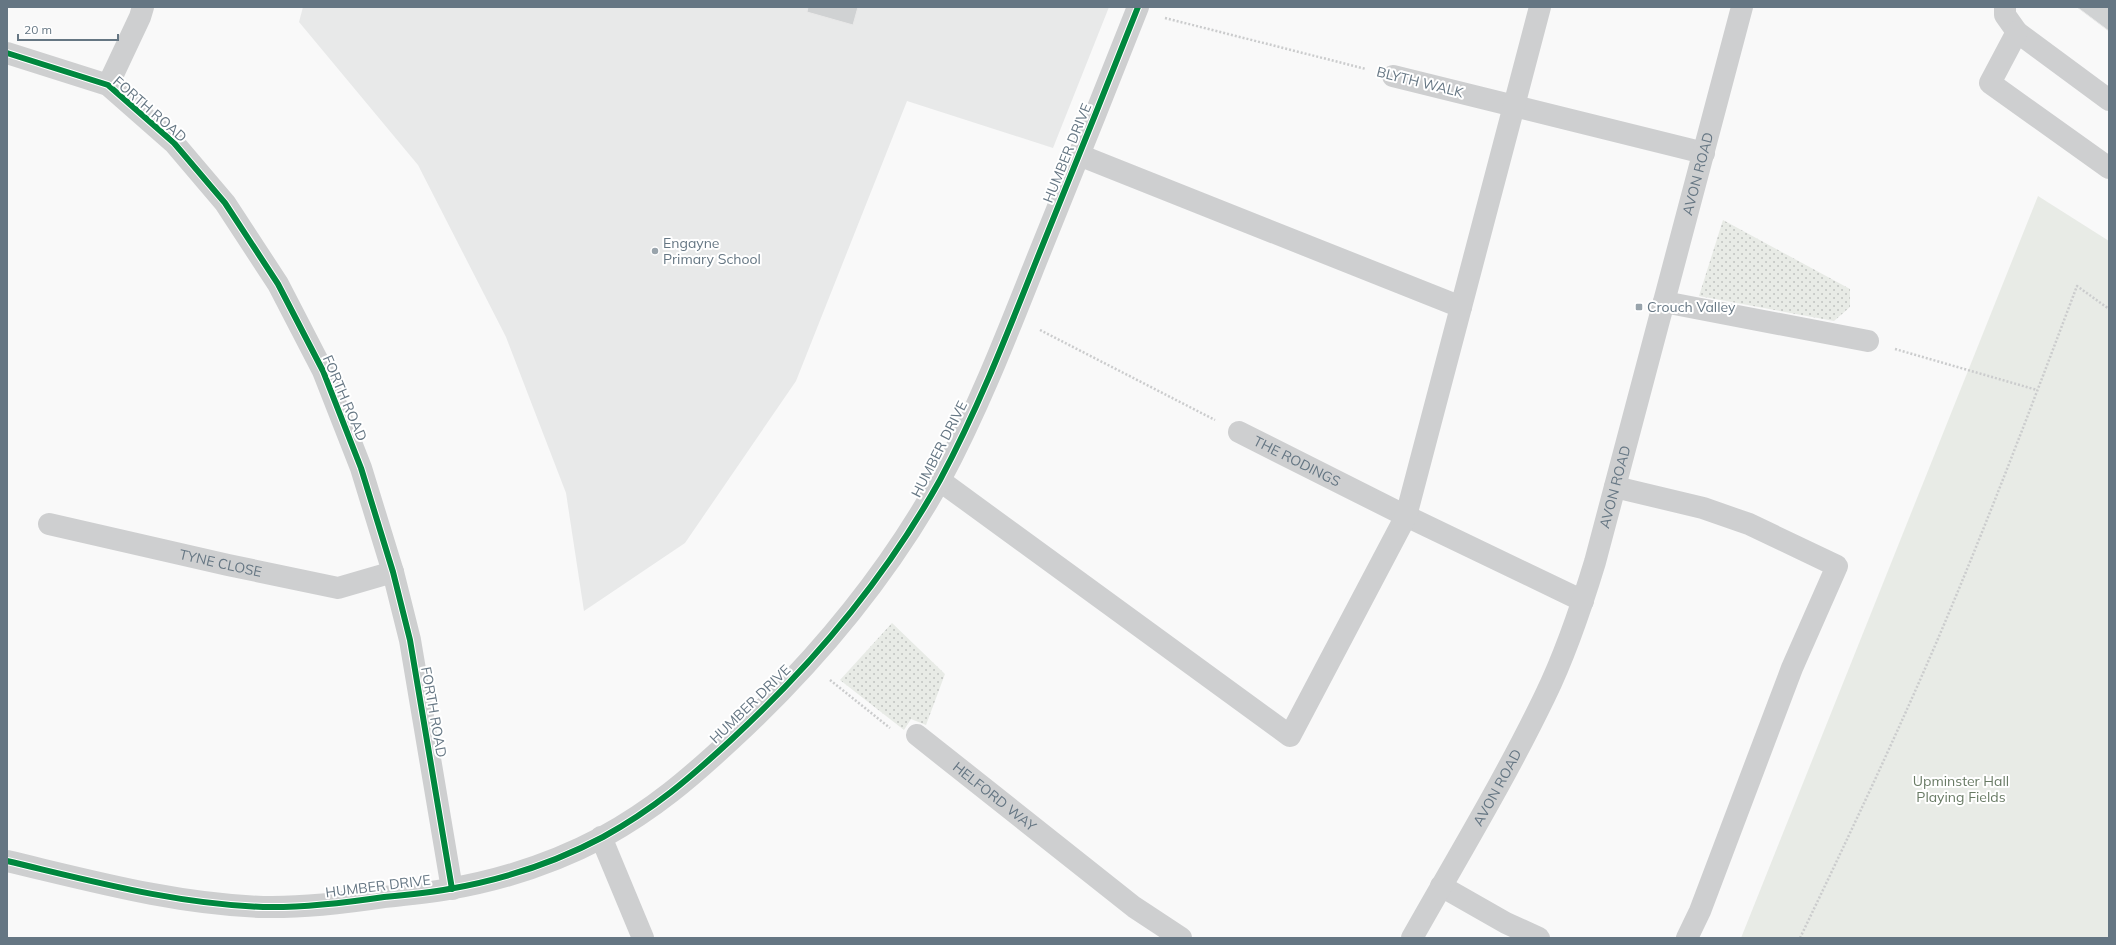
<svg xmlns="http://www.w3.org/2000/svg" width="2116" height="945" viewBox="0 0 2116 945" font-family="Mulish,sans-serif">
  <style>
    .built { fill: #e8e9e9 }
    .grass { fill: url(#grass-dots) }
    .park { fill: #e8ebe6 }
    .building { fill: #d0d2d3; stroke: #e8e8e8 }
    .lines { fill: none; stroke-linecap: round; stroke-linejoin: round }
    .path { stroke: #cbcccd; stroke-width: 2.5; stroke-dasharray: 2 2; stroke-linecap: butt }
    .minor { stroke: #cecfd0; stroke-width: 22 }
    .cycleway-casing { stroke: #fff; stroke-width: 8 }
    .cycleway { stroke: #00873e; stroke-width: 6 }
    .poi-dot { fill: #99a4ac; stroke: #fff; stroke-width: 1.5 }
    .labels { text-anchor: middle; stroke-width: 4; stroke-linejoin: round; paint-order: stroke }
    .street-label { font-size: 14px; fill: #657683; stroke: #fff }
    .poi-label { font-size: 14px; fill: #657683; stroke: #fff; text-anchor: start }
    .park-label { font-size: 14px; fill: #687a64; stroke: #fff }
  </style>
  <defs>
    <pattern id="grass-dots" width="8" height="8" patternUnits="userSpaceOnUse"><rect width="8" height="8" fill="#e8ebe6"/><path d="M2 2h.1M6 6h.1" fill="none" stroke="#c0c3c0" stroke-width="1.8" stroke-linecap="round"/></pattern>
  </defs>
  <rect width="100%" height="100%" fill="#f9f9f9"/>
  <path class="built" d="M303 7H1109L1053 148 907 101 796 381 685 543 584 611 566 493 506 337 418 165 299 22Z"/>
  <g class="grass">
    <path d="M1723 220 1850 289V307L1834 321 1699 296Z"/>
    <path d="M892 623 945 674 926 725 911 719 904 730 840 680Z"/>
  </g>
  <path class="park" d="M2038 196 2109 241V938H1741Z"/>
  <g class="building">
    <path d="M808 7H858L853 25 807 12Z"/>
    <path d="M2077 7H2109V31Z"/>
  </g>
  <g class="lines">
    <g class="path">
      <path d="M1165 18 1366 69"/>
      <path d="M1040 330 1215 420"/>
      <path d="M1895 349 2037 390"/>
      <path d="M830 680 890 728"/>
      <path d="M1800 938C1847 840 1894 741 1937 641 1987 524 2032 405 2077 286L2109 309"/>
    </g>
    <g class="minor">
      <path d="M2005 7V15L2017 32 2109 100"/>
      <path d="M2017 32 1990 83 2109 168"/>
      <path d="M7 53 108 85 174 143 225 203 278 284 323 371 361 468 393 572 410 640 452 889"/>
      <path d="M1393 76 1704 153"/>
      <path d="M108 85 140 17 143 7"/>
      <path d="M1079 155 1461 307"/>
      <path d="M1664 302 1868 341"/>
      <path id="s1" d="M1239 432 1406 516 1583 601"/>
      <path d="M939 480 1290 736 1406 516 1540 7"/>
      <path d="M1615 487 1703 508 1749 524 1837 566 1792 668 1700 911 1687 938"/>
      <path id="s2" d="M49 524 228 565 338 588 393 572"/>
      <path id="s3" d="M917 735 1134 907 1181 938"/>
      <path d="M601 837 643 938"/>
      <path d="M7 861C92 881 175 904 263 907 304 908 344 903 384 897 406 895 428 893 449 889 501 880 556 862 603 837 654 809 690 778 732 739 813 664 886 577 940 480 977 411 1006 337 1035 264 1070 178 1104 93 1138 7"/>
      <path d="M1441 886 1506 923 1539 938"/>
      <path id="s4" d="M1412 938C1457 858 1505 779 1545 696 1566 653 1581 608 1595 562L1742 7"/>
    </g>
    <g class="cycleway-casing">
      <g id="cycleway">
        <path d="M7 53 108 85 174 143 225 203 278 284 323 371 361 468 393 572 410 640 452 889"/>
        <path d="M7 861C92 881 175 904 263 907 304 908 344 903 384 897 406 895 428 893 449 889 501 880 556 862 603 837 654 809 690 778 732 739 813 664 886 577 940 480 977 411 1006 337 1035 264 1070 178 1104 93 1138 7"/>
      </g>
    </g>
    <use href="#cycleway" class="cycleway"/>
  </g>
  <g class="poi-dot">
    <circle cx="655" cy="251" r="4"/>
    <rect x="1635" y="303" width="8" height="8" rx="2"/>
  </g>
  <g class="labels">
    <g class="street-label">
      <text transform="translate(1420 82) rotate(14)" y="5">BLYTH WALK</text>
      <text transform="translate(150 109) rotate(41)" y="5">FORTH ROAD</text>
      <text transform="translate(1067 153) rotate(-68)" y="5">HUMBER DRIVE</text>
      <text dy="5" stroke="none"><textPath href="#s4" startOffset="821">AVON ROAD</textPath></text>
      <text transform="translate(345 398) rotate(67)" y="5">FORTH ROAD</text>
      <text transform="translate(939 449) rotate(-63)" y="5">HUMBER DRIVE</text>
      <text dy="5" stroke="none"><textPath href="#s1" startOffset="65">THE RODINGS</textPath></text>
      <text dy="5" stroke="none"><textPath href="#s4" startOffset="497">AVON ROAD</textPath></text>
      <text dy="5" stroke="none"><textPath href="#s2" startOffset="176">TYNE CLOSE</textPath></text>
      <text transform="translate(750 704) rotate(-44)" y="5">HUMBER DRIVE</text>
      <text transform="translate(434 712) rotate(80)" y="5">FORTH ROAD</text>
      <text dy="5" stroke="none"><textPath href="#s4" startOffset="173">AVON ROAD</textPath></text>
      <text dy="5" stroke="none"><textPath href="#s3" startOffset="99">HELFORD WAY</textPath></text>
      <text transform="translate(378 886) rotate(-7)" y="5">HUMBER DRIVE</text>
    </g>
    <g class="poi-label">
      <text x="663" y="248">Engayne<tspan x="663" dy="16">Primary School</tspan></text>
      <text x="1647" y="312">Crouch Valley</text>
    </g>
    <g class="park-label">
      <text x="1961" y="786">Upminster Hall<tspan x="1961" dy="16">Playing Fields</tspan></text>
    </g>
  </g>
  <rect width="2116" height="945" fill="none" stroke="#657683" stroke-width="16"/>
  <path d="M18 34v6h100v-6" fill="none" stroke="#657683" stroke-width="2"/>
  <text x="24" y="34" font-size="12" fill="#657683" stroke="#ffffff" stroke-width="3" paint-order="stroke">20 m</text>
</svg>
